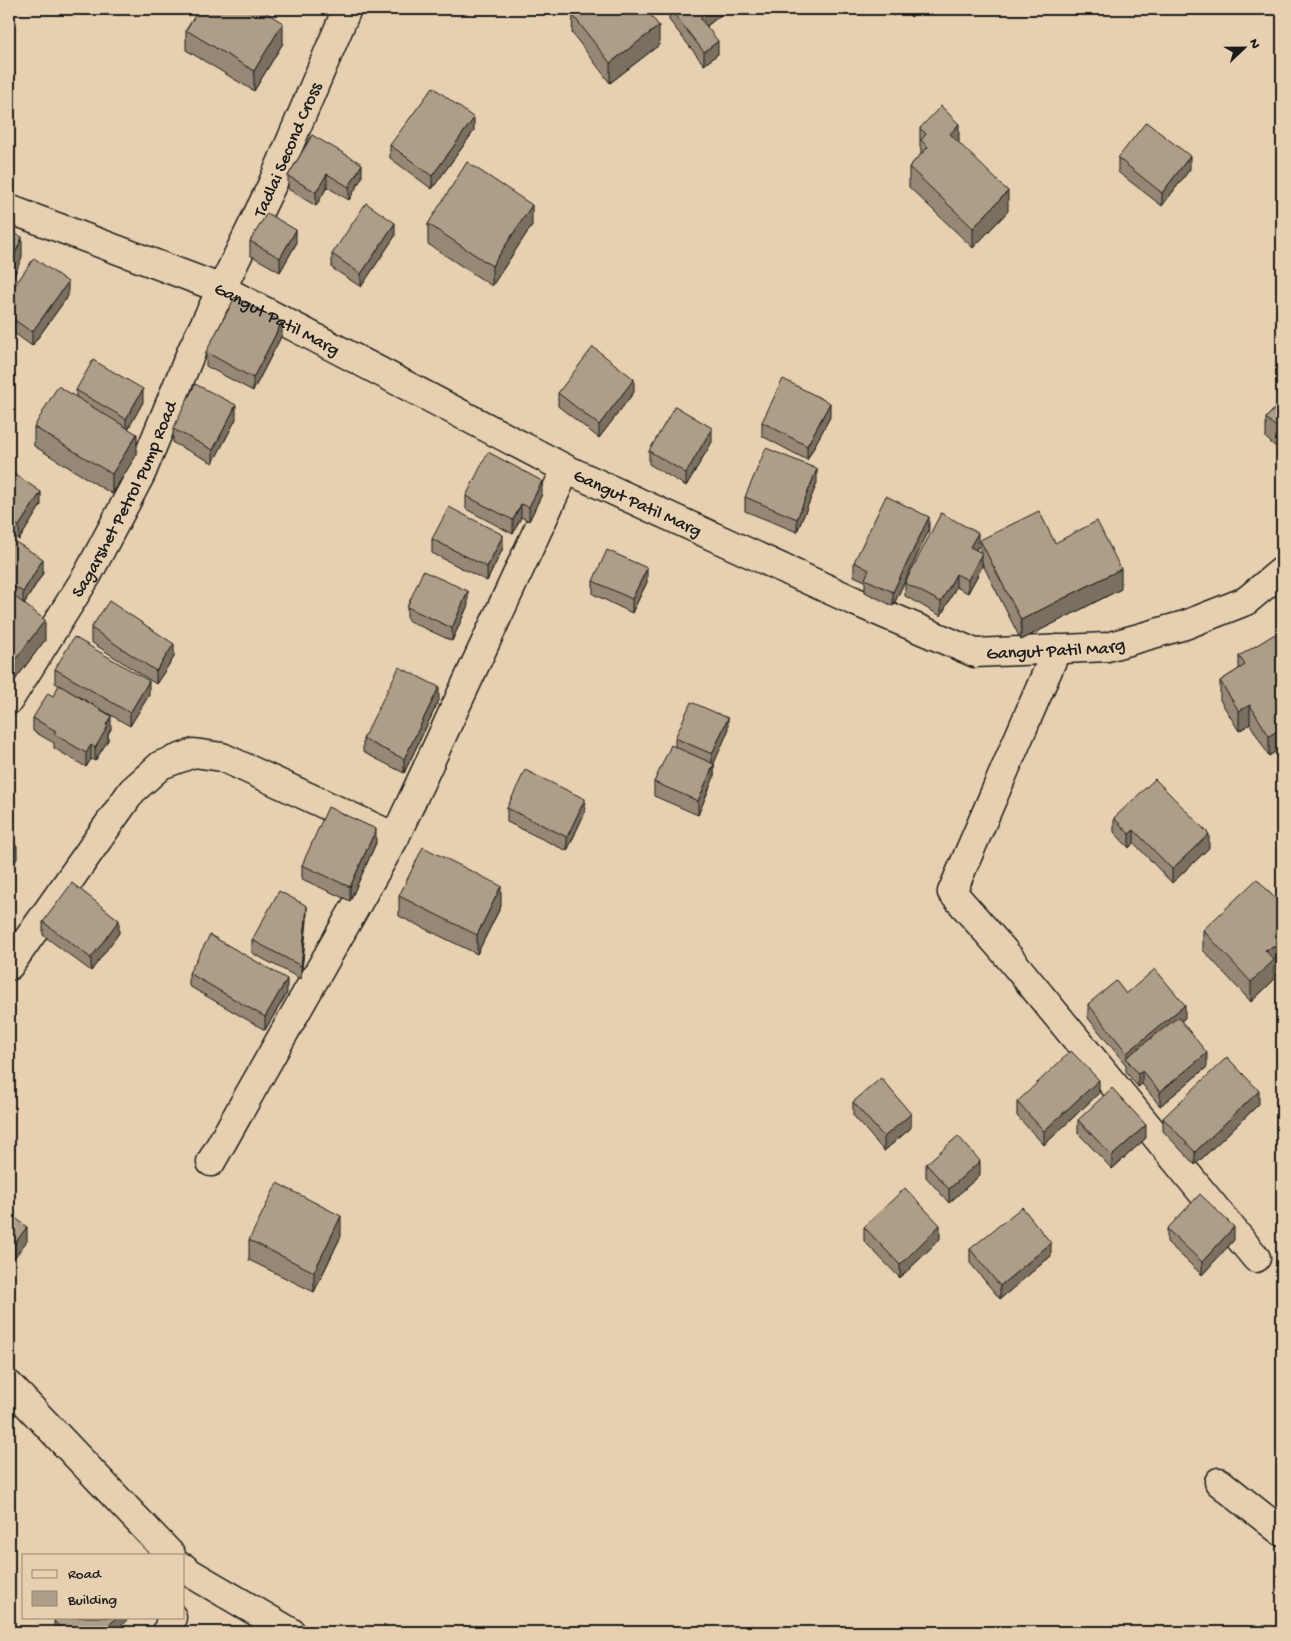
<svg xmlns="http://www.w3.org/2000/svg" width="1291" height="1641" viewBox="0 0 1291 1641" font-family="'Gochi Hand',sans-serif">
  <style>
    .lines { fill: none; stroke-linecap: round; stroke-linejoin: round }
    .street-casing { stroke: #1c1c1c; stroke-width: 31 }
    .secondary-casing { stroke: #1c1c1c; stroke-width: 31 }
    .street { stroke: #e6d0af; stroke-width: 28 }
    .secondary { stroke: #e6d0af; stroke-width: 28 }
    .wall { fill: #968874; stroke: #1c1c1c }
    .shaded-wall { fill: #7a6f5e; stroke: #1c1c1c }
    .building { fill: #ae9e87; stroke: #1c1c1c }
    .labels { text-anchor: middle; stroke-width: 5; stroke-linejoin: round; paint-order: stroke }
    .street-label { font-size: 18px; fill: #1c1c1c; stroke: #e6d0af }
  </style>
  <rect width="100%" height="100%" fill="#e6d0af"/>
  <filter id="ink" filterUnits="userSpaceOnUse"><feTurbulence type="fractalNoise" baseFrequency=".02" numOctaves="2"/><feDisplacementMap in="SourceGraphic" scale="10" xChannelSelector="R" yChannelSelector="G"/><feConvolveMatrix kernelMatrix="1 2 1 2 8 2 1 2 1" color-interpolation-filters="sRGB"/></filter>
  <g filter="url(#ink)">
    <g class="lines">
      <g class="street-casing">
        <g id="street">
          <path d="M1057 649 952 892 1003 950 1256 1258"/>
          <path d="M9 966 132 791 161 765 194 753 222 757 395 837"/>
          <path d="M211 1162 395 837 566 469"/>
          <path d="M9 1385 171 1555"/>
          <path d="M1219 1482 1282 1532"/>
          <path d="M184 1568 187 1571 291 1632"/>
          <path d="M167 1632 172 1617"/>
        </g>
      </g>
      <g class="secondary-casing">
        <g id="secondary">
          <path id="s1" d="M9 209 222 289 566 469 854 601 975 653 1107 647 1185 625 1246 601 1282 571"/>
          <path id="s2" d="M9 700 88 574 141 474 192 350 271 187 347 9"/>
        </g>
      </g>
      <use href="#street" class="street"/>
      <use href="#secondary" class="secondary"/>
    </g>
    <g class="wall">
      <path d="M570 9H646L659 45 610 83 572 33 573 13 570 10Z"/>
      <path d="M669 9H722V14L707 26 718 54 704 65 669 20Z"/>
      <path d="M886 9H901L893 16Z"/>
      <path d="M903 9H920L911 17Z"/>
      <path d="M186 30 283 43 254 91 186 50Z"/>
      <path d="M920 128 959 143 1008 211 973 248 909 187V167L921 154V149L920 148Z"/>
      <path d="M474 131 432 189 390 158V145Z"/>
      <path d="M312 135 362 177 349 200 327 187 316 206 288 189V176Z"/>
      <path d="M1118 158 1190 169 1162 206 1118 172Z"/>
      <path d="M428 224 532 225 492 286 428 244Z"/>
      <path d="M395 236 361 287 332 268V254Z"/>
      <path d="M250 241 296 244 280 272 250 255Z"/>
      <path d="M9 294 68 296 32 346 10 330V324H9Z"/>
      <path d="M282 335 253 391 206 366V352Z"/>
      <path d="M76 390 143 402 128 429 137 454 112 494 34 446V427L76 397Z"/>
      <path d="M634 392 599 438 558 406V393Z"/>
      <path d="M1282 401V453L1266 438V418Z"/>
      <path d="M830 417 807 460 762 436V422Z"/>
      <path d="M236 419 213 463 173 443V429Z"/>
      <path d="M712 442 686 486 649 464V451Z"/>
      <path d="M9 470 41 505 19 540 9 533Z"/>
      <path d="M817 483 797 532 745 511V497Z"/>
      <path d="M542 494 529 521 521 517 513 534 466 509V496Z"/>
      <path d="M929 530 893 606 865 592V581L854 576V562Z"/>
      <path d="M9 538 43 573 24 604 45 640 9 688Z"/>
      <path d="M432 539 503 548 487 581 432 553Z"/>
      <path d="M980 540 1055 543 1121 589 1021 640 982 563V567L968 593 956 587 941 616 905 596V583L978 546 976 550 980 553Z"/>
      <path d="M593 581 647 582 632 613 593 594Z"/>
      <path d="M468 605 452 641 407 620V607Z"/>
      <path d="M91 628 174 657 156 684 91 642Z"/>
      <path d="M1282 632V747L1269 756 1250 724 1239 731 1220 700V681L1239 669V656L1280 643V633Z"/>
      <path d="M55 669 149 695 130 726 55 683Z"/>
      <path d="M439 700 404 773 363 752V739Z"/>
      <path d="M33 718 111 729 108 734V740L95 761 91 759 86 767 54 748V743L33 731Z"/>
      <path d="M728 731 714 763V777L698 815 654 796V782L675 747V738Z"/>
      <path d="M507 808 585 812 567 851 507 822Z"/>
      <path d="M1114 818 1209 848 1172 883 1134 843 1129 848 1114 832Z"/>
      <path d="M376 843 350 901 302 879V865Z"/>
      <path d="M399 896 501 906 477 954 399 916Z"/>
      <path d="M307 920 301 979 252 953V940Z"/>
      <path d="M43 922 119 933 91 971 43 935Z"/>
      <path d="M1203 930 1274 967V980L1251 1002 1203 950Z"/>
      <path d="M189 973 287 993 265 1030 189 986Z"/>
      <path d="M1126 994 1185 1018 1181 1021 1207 1067 1160 1106 1142 1084 1138 1087 1126 1072V1065L1088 1018V1004Z"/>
      <path d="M1099 1093 1044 1145 1017 1116V1102Z"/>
      <path d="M853 1102 911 1128 884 1151 853 1115Z"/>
      <path d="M1259 1104 1195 1165 1163 1131V1118Z"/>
      <path d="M1078 1120 1146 1138 1112 1169 1078 1133Z"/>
      <path d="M926 1164 980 1175 949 1203 926 1177Z"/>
      <path d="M864 1227 940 1239 900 1278 864 1241Z"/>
      <path d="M1167 1229 1234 1240 1202 1275 1167 1242Z"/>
      <path d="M341 1236 314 1292 249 1260V1240Z"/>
      <path d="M970 1249 1051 1256 1000 1299 970 1263Z"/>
      <path d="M54 1621 115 1632H54Z"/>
    </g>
    <g class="shaded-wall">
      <path d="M712 9H722V14L700 31V18Z"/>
      <path d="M893 9H901L893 16Z"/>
      <path d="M911 9H920L911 17Z"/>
      <path d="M283 23V43L254 91V71Z"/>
      <path d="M659 26V45L610 83V63Z"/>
      <path d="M718 41V54L704 65V52Z"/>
      <path d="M474 118V131L432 189V176Z"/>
      <path d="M959 124V144L950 134Z"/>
      <path d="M1190 156V169L1162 206V193Z"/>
      <path d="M362 164V177L349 200V187Z"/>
      <path d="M327 174V187L316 206V192Z"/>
      <path d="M1008 191V211L973 248V228Z"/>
      <path d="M532 205V225L492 286V266Z"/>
      <path d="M395 223V236L361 287V274Z"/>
      <path d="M296 230V244L280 272V258Z"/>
      <path d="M22 237V257L9 289V269Z"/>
      <path d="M68 282V296L32 346V332Z"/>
      <path d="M282 322V335L253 391V378Z"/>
      <path d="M634 379V392L599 438V425Z"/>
      <path d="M143 389V402L126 433V419Z"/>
      <path d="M830 403V417L807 460V446Z"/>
      <path d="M236 405V419L213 463V450Z"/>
      <path d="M712 428V442L686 486V473Z"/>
      <path d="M137 434V454L112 494V474Z"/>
      <path d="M817 469V483L797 532V519Z"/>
      <path d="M542 481V494L529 521V507Z"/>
      <path d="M41 492V505L19 540V526Z"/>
      <path d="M521 504V517L513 534V520Z"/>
      <path d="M929 517V530L893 606V592Z"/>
      <path d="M978 533V546L970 561V547Z"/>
      <path d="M503 535V548L487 581V567Z"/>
      <path d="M982 553V567L968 593V580Z"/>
      <path d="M43 559V573L23 605V592Z"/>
      <path d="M647 568V582L632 613V599Z"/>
      <path d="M1121 569V589L1021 640V620Z"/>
      <path d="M956 574V587L941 616V602Z"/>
      <path d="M468 591V605L452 641V628Z"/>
      <path d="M45 620V640L9 688V668Z"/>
      <path d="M174 644V657L156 684V671Z"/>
      <path d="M149 681V695L130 726V713Z"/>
      <path d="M439 687V700L404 773V759Z"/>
      <path d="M1250 705V724L1239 731V711Z"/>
      <path d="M111 716V729L108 734V740L95 761V748Z"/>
      <path d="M728 718V731L712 768V754Z"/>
      <path d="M1282 728V747L1269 756V736Z"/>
      <path d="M91 745V759L86 767V753Z"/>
      <path d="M714 764V777L698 815V801Z"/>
      <path d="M585 799V812L567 851V837Z"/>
      <path d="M376 829V843L350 901V887Z"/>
      <path d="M1134 830V843L1129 848V834Z"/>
      <path d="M1209 834V848L1172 883V869Z"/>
      <path d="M17 846V859L9 871V858Z"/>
      <path d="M501 886V906L477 954V935Z"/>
      <path d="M307 906V920L301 979V966Z"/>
      <path d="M119 920V933L91 971V958Z"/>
      <path d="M1282 944V964L1274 967V980L1251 1002V982L1265 950Z"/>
      <path d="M287 979V993L265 1030V1017Z"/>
      <path d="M1185 1005V1018L1130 1064 1127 1060V1053Z"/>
      <path d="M1207 1053V1067L1160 1106V1092Z"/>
      <path d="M1142 1071V1084L1138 1087V1074Z"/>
      <path d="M1099 1080V1093L1044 1145V1131Z"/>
      <path d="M1259 1091V1104L1195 1165V1152Z"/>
      <path d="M911 1114V1128L884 1151V1137Z"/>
      <path d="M1146 1125V1138L1112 1169V1156Z"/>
      <path d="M12 1136V1149L9 1155V1142Z"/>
      <path d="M980 1161V1175L949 1203V1189Z"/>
      <path d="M341 1216V1236L314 1292V1272Z"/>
      <path d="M940 1225V1239L900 1278V1265Z"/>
      <path d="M27 1227V1241L9 1265V1251Z"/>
      <path d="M1234 1227V1240L1202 1275V1262Z"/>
      <path d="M1051 1243V1256L1000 1299V1286Z"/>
      <path d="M117 1617H130L115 1632H102Z"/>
    </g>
    <g class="building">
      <path d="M199 9H260L283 23 254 71 186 30Z"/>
      <path d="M579 9H646L659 26 610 63 572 14Z"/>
      <path d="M670 9H712L700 18 718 41 704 52Z"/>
      <path d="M433 87 474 118 432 176 390 145Z"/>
      <path d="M941 106 959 124 950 134 1008 191 973 228 909 167 928 147 921 140 926 134 920 128Z"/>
      <path d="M1146 122 1190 156 1162 193 1118 158Z"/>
      <path d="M312 135 362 164 349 187 327 174 316 192 288 176Z"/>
      <path d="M467 162 532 205 492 266 428 224Z"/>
      <path d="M366 203 395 223 361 274 332 254Z"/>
      <path d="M267 213 296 230 280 258 250 241Z"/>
      <path d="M9 231 22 237 9 269Z"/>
      <path d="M34 258 68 282 32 332 10 317 12 313 9 310V294Z"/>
      <path d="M235 297 282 322 253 378 206 352Z"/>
      <path d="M593 347 634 379 599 425 558 393Z"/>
      <path d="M93 360 143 389 126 419 76 390Z"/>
      <path d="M783 379 830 403 807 446 762 422Z"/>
      <path d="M195 384 236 405 213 450 173 429Z"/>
      <path d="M58 386 137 434 112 474 34 427Z"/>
      <path d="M1282 401V433L1266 418Z"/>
      <path d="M675 406 712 428 686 473 649 451Z"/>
      <path d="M766 448 817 469 797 519 745 497Z"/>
      <path d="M488 452 542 481 529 507 521 504 513 520 466 496Z"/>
      <path d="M9 470 41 492 19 526 9 520Z"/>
      <path d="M886 496 929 517 893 592 865 579 869 570 854 562Z"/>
      <path d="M449 507 503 535 487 567 432 539Z"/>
      <path d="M1039 511 1055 543 1097 521 1121 569 1021 620 980 540Z"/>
      <path d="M941 513 978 533 970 547 982 553 968 580 956 574 941 602 905 583Z"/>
      <path d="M9 538 43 559 23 592 9 583Z"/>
      <path d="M607 550 647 568 632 599 593 581Z"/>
      <path d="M423 571 468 591 452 628 407 607Z"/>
      <path d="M9 592 45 620 9 668Z"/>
      <path d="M109 601 174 644 156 671 91 628Z"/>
      <path d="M1275 634 1282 646V728L1269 736 1250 705 1239 711 1220 681 1245 665 1239 656Z"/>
      <path d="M74 637 149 681 130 713 55 669Z"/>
      <path d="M399 667 439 687 404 759 363 739Z"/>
      <path d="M59 685 111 716 106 725 108 726 95 748 91 745 86 753 54 734 56 731 33 718 48 693 53 696Z"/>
      <path d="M691 702 728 718 712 754 675 738Z"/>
      <path d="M671 745 714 764 698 801 654 782Z"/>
      <path d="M525 770 585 799 567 837 507 808Z"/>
      <path d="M1155 779 1209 834 1172 869 1134 830 1129 834 1114 818Z"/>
      <path d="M328 807 376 829 350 887 302 865Z"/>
      <path d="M9 840 17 846 9 858Z"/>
      <path d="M423 847 501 886 477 935 399 896Z"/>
      <path d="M1257 879 1282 906V944L1265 950 1274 960 1251 982 1203 930Z"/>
      <path d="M72 883 119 920 91 958 43 922Z"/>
      <path d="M279 891 307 906 301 966 252 940Z"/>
      <path d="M210 935 287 979 265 1017 189 973Z"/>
      <path d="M1155 969 1185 1005 1127 1053 1088 1004 1116 981 1126 994Z"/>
      <path d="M1178 1017 1207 1053 1160 1092 1142 1071 1138 1074 1126 1058Z"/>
      <path d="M1071 1051 1099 1080 1044 1131 1017 1102Z"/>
      <path d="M1227 1057 1259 1091 1195 1152 1163 1118Z"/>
      <path d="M881 1078 911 1114 884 1137 853 1102Z"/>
      <path d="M1112 1088 1146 1125 1112 1156 1078 1120Z"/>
      <path d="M9 1134 12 1136 9 1142Z"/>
      <path d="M958 1136 980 1161 949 1189 926 1164Z"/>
      <path d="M277 1183 341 1216 314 1272 249 1240Z"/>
      <path d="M905 1188 940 1225 900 1265 864 1227Z"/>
      <path d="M1200 1194 1234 1227 1202 1262 1167 1229Z"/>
      <path d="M1022 1207 1051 1243 1000 1286 970 1249Z"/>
      <path d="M9 1213 27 1227 9 1251Z"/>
      <path d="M58 1617H117L102 1632H65L54 1621Z"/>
    </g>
  </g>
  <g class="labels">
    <g class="street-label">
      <text dy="6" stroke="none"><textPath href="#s2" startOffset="618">Tadlai Second Cross</textPath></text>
      <text dy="6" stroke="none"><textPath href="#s1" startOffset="290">Gangut Patil Marg</textPath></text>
      <text dy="6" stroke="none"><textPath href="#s2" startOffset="232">Sagarshet Petrol Pump Road</textPath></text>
      <text dy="6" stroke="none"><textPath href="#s1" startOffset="695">Gangut Patil Marg</textPath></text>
      <text dy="6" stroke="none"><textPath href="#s1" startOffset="1145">Gangut Patil Marg</textPath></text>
    </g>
  </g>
  <rect width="1291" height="1641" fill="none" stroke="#e6d0af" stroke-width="30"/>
  <rect x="15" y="15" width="1261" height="1611" fill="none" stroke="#1c1c1c" stroke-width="2" filter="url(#ink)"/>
  <rect x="22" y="1554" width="162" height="65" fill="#e6d0af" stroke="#958874"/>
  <rect x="32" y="1570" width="25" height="8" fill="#e6d0af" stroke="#958874"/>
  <text x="68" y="1578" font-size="15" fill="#1c1c1c">Road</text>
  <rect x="32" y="1591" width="25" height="15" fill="#ae9e87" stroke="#958874"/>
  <text x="68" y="1604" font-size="15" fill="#1c1c1c">Building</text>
  <g transform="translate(1244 48) rotate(68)" stroke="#e6d0af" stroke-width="4" paint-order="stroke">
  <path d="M0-4L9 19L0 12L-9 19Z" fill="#1c1c1c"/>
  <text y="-8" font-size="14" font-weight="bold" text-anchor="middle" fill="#1c1c1c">N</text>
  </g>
</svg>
